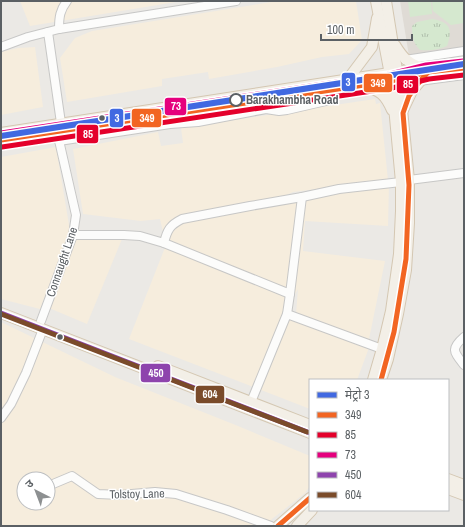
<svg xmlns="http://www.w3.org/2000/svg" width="465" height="527" viewBox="0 0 465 527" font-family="'Archivo Narrow','Noto Sans Devanagari',sans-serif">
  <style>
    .commercial { fill: #f6eddd; fill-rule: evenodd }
    .education { fill: #dfdbd5 }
    .park { fill: url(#park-tufts) }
    .pitch { fill: #d5e8cf }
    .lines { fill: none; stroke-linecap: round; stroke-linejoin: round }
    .minor-casing { stroke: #c7c7c6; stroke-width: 10 }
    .major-casing { stroke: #d4c7b2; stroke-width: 12 }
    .minor { stroke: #fcfcfb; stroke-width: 8 }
    .major { stroke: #f3efe7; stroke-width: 10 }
    .bus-1-casing { stroke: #fff; stroke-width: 8 }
    .bus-2-casing { stroke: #fff; stroke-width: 8 }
    .bus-3-casing { stroke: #fff; stroke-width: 8 }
    .bus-4-casing { stroke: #fff; stroke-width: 8 }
    .bus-5-casing { stroke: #fff; stroke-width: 8 }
    .bus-1 { stroke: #f26522; stroke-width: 5 }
    .bus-2 { stroke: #e4002b; stroke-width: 5 }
    .bus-3 { stroke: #e5007d; stroke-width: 5 }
    .bus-4 { stroke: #8e44ad; stroke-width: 5 }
    .bus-5 { stroke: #7a4b2a; stroke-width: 5 }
    .metro-1-casing { stroke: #fff; stroke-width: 9 }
    .metro-1 { stroke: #4169e1; stroke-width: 6 }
    .stop-dot { fill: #fff; stroke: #5b6064; stroke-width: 2 }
    .bus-dot { fill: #5b6064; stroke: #fff; stroke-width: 1.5 }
    .labels { text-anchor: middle; stroke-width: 3; stroke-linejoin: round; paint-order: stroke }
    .stop-label { font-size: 12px; font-weight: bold; fill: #5b6064; stroke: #fff; text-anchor: start }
    .street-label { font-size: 12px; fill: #5b6064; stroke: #fff }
    .line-badge { stroke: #fff; stroke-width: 1.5 }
    .badge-label { font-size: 11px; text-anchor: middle; font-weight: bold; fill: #fff }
  </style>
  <defs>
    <pattern id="park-tufts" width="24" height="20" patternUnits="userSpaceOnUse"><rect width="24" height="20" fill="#d5e8cf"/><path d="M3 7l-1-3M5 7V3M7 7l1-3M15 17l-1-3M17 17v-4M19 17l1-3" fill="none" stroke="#b0bfac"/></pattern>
  </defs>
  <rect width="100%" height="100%" fill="#ebe9e5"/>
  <g class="commercial">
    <path d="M20 1H182L30 26Z"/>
    <path d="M278 1H356L362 40 349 54 322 57 277 67 209 79 208 72 162 79V86L67 102 60 58 75 38 92 31Z"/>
    <path d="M35 47 43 107 1 115V52L18 48Z"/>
    <path d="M375 99 376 104 380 103 388 180 293 192 257 208 306 197 389 184 388 226 305 221 303 251 385 261 369 339 296 314 298 289 285 312 263 382 288 319 370 345 357 380H310V409L129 339 166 245 160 219 141 221 83 214 73 149 158 132 161 146 183 143 181 128Z"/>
    <path d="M56 147 70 231 40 309 1 299V157Z"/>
    <path d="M76 237 122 239 87 324 49 308Z"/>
    <path d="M1 322 115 377 238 426 310 456V486L305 493 272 519 267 526H1ZM24 479H48V503H24Z"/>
  </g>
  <path class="education" d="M400 1H464V47L409 56Z"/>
  <path class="park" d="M432 19C450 22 453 29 447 46 438 50 430 51 420 50 413 43 412 36 412 26L417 22Z"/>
  <g class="pitch">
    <path d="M408 1H431L432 14 410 17Z"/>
    <path d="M432 1H464V23L451 25 433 11Z"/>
  </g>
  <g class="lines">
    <g class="minor-casing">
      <g id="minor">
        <path d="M59 29C59 17 60 10 67 1"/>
        <path d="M48 32 61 123"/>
        <path d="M1 47 28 37 59 29 236 1"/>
        <path d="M405 60 464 51"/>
        <path d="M419 81 464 75"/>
        <path d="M59 141 170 124 198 122 266 109 279 111 287 110 326 101 325 90"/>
        <path d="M409 180 464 173"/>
        <path d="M73 235H124L140 236 164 243C167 230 170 225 182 219L250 206 302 197 339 189 401 182"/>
        <path d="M164 243 290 294 302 197"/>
        <path d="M287 314 290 294"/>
        <path d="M41 321 73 235 76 215 58 136"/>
        <path d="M464 337C450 349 454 352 464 365"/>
        <path d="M251 402 287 314 382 349"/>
        <path d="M1 418 11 404 26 373 43 329"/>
        <path d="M53 484 72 476 98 494 120 495 155 492 176 494 227 510 271 526"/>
      </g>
    </g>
    <g class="major-casing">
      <g id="major">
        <path d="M395 45C403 58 408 63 422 68"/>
        <path d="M348 79 372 47 377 18"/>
        <path d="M365 86C380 91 385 94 392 110"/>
        <path d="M403 110 412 91 428 72"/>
        <path d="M1 133 409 70"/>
        <path d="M1 140 391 81 428 72 464 68"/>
        <path d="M1 313 310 433"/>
        <path d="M158 366 310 425"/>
        <path d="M373 380 382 349 391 311 399 254 401 211V182L392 85 376 1"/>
        <path d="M381 380 388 359 398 314 406 270 409 223V180L400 89 386 1"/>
        <path d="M448 479 464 485"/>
        <path d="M448 489 464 495"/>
        <path d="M278 526 310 498"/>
        <path d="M297 526 312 510"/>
      </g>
    </g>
    <use href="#minor" class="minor"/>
    <use href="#major" class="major"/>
    <g class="bus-1-casing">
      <g id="bus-1">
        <path d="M1 140 391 81 428 72 464 68"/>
        <path d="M381 380 394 332 406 259 409 185 403 113 409 96 416 86 428 72"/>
        <path d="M278 526 310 498"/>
      </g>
    </g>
    <g class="bus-2-casing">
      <path id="bus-2" d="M2 147 392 88 429 79 464 75"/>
    </g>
    <g class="bus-3-casing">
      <path id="bus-3" d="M1 133 390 74 426 65 463 61"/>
    </g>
    <g class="bus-4-casing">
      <path id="bus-4" d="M1 313 310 433"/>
    </g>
    <g class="bus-5-casing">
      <path id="bus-5" d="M1 314 307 432"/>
    </g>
    <use href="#bus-1" class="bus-1"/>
    <use href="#bus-2" class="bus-2"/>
    <use href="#bus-3" class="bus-3"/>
    <use href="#bus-4" class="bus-4"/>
    <use href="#bus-5" class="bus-5"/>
    <g class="metro-1-casing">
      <path id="metro-1" d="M1 136 464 64"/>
    </g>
    <use href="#metro-1" class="metro-1"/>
  </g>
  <circle class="stop-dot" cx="236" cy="100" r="6"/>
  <g class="bus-dot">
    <circle cx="102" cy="118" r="3.5"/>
    <circle cx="60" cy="337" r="3.5"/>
  </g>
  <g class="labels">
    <g class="stop-label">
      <text x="246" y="104">Barakhambha Road</text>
    </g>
    <g class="street-label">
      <text transform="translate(62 262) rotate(-71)" y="4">Connaught Lane</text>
      <text transform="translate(137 494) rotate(-1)" y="4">Tolstoy Lane</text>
    </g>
  </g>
  <g class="line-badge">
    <rect x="341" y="72" width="15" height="20" rx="4" fill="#4169e1"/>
    <rect x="363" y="73" width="30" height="20" rx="4" fill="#f26522"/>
    <rect x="396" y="75" width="23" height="19" rx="4" fill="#e4002b"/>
    <rect x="164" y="97" width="23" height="19" rx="4" fill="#e5007d"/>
    <rect x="131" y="108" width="31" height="20" rx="4" fill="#f26522"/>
    <rect x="109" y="108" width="15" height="20" rx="4" fill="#4169e1"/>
    <rect x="76" y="124" width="23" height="20" rx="4" fill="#e4002b"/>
    <rect x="140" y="363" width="31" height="20" rx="4" fill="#8e44ad"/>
    <rect x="195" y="385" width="30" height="19" rx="4" fill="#7a4b2a"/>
  </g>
  <g class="badge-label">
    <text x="348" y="86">3</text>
    <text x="378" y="87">349</text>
    <text x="408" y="88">85</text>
    <text x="176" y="110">73</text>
    <text x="147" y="122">349</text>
    <text x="117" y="122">3</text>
    <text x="88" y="138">85</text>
    <text x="156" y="377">450</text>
    <text x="210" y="398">604</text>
  </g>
  <rect width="465" height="527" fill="none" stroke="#5b6064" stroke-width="4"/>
  <rect x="309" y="379" width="140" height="132" fill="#ffffff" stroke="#bdbfc1"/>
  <rect x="317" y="392" width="20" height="6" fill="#4169e1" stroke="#bdbfc1"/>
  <text x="345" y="399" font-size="12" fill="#5b6064">मेट्रो 3</text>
  <rect x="317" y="412" width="20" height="6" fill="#f26522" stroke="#bdbfc1"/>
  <text x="345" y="419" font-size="12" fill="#5b6064">349</text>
  <rect x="317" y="432" width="20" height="6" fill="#e4002b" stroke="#bdbfc1"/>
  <text x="345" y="439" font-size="12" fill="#5b6064">85</text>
  <rect x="317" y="452" width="20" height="6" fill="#e5007d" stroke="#bdbfc1"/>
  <text x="345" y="459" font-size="12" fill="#5b6064">73</text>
  <rect x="317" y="472" width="20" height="6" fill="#8e44ad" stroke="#bdbfc1"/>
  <text x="345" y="479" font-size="12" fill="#5b6064">450</text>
  <rect x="317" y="492" width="20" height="6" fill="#7a4b2a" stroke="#bdbfc1"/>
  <text x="345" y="499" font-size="12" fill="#5b6064">604</text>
  <g transform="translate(36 491) rotate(318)"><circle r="19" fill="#ffffff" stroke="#bdbfc1"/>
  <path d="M0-3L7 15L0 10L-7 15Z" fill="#8d9091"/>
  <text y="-6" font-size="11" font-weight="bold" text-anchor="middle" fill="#5b6064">उ</text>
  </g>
  <path d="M321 34v6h91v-6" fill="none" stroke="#5b6064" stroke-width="2"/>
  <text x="327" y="34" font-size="12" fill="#5b6064" stroke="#ffffff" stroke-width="3" paint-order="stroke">100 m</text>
</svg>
